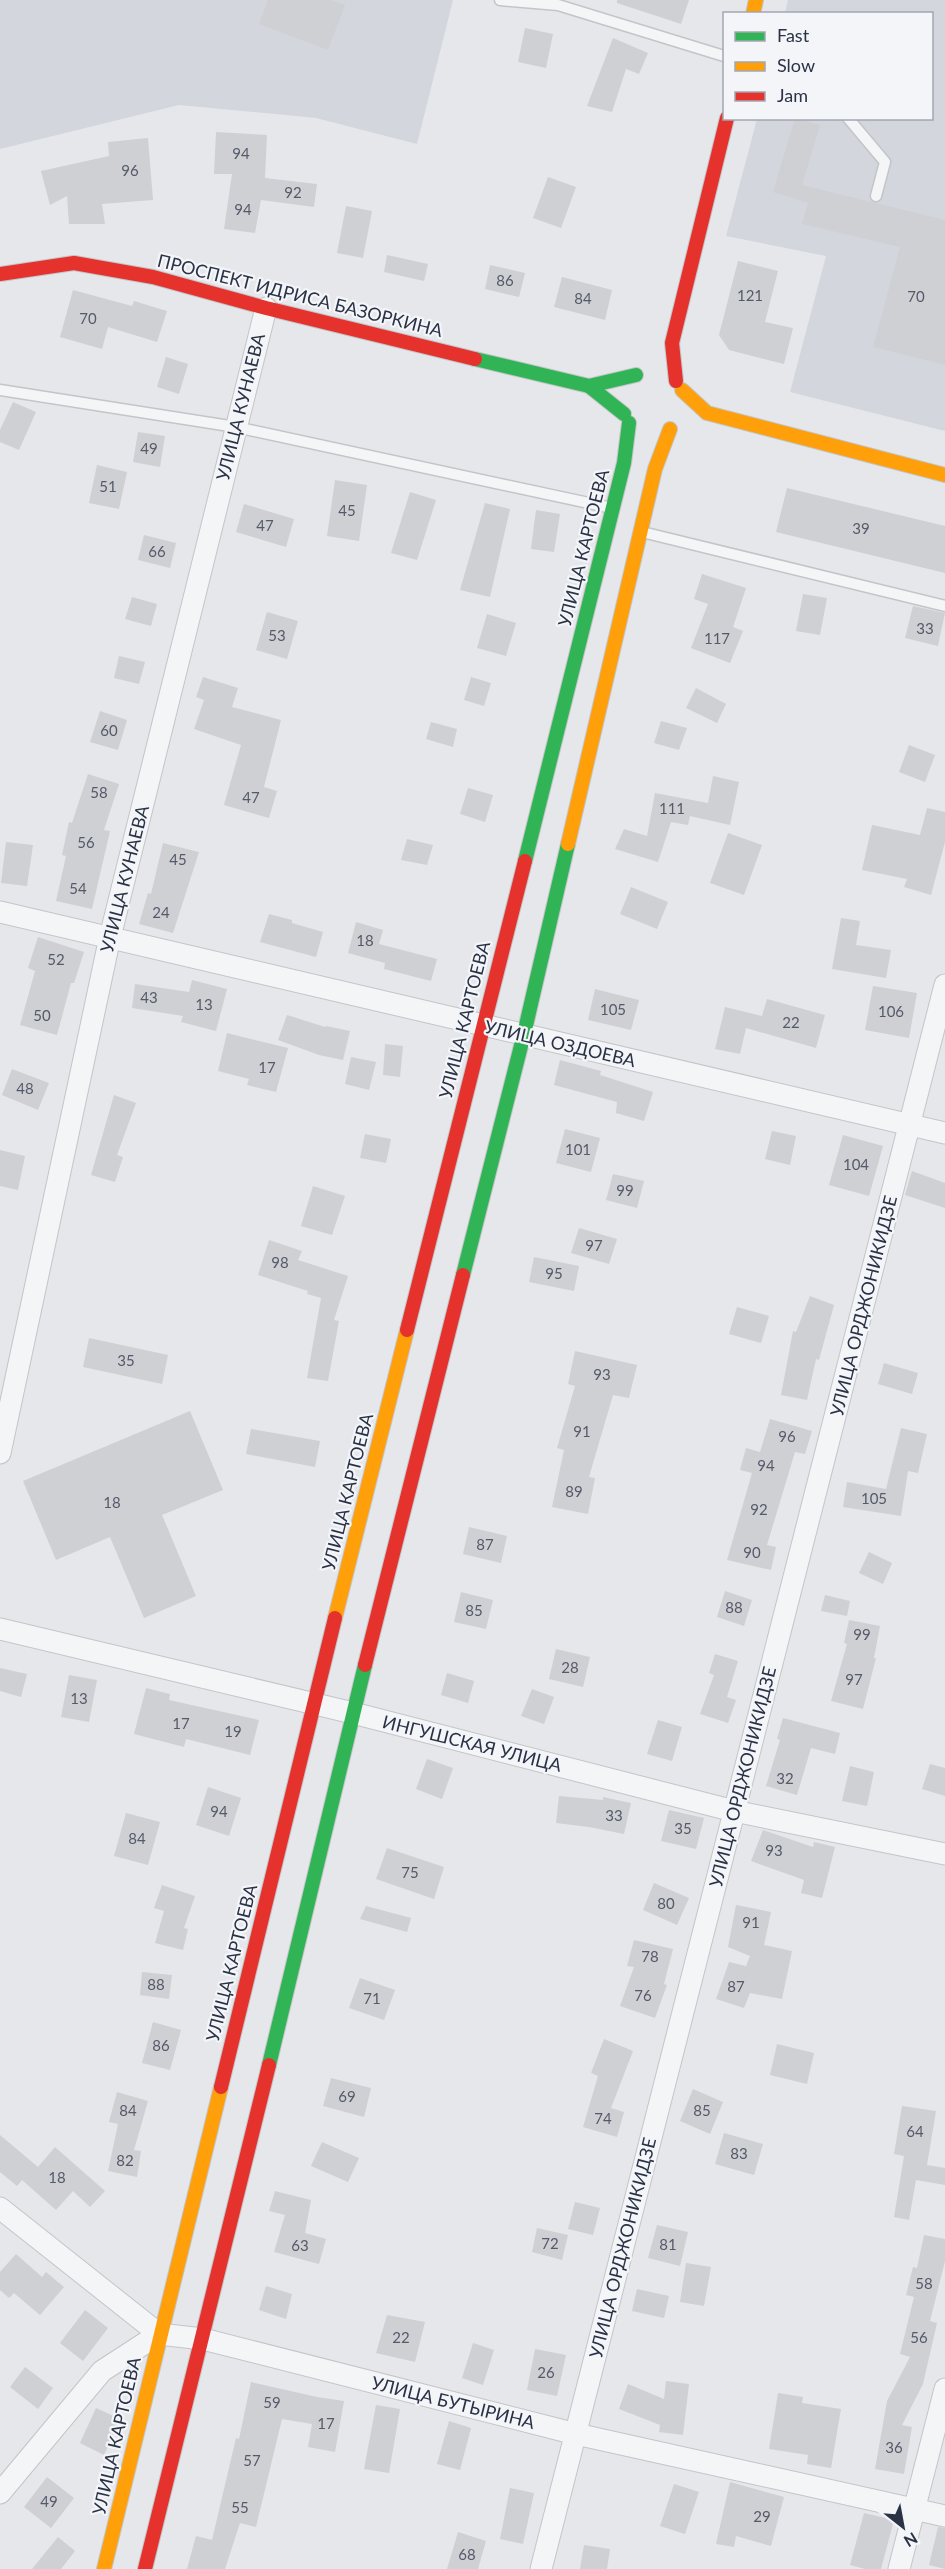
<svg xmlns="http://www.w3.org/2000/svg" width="945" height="2569" viewBox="0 0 945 2569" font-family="Lato,sans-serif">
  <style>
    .built { fill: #d3d6dd }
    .building { fill: #cfd0d4 }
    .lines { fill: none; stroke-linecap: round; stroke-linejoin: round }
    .lane-casing { stroke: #c3c5c8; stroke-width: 13 }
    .street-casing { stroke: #c3c5c8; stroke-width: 23 }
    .fast-casing { stroke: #c3c5c8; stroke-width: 16 }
    .slow-casing { stroke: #c3c5c8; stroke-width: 16 }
    .jam-casing { stroke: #c3c5c8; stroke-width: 16 }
    .lane { stroke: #f4f5f7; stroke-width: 10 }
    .street { stroke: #f4f5f7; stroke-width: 21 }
    .fast { stroke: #30b455; stroke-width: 14 }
    .slow { stroke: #ff9f0a; stroke-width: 14 }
    .jam { stroke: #e5322d; stroke-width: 14 }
    .labels { text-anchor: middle; stroke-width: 4.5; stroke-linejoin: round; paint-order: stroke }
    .number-label { font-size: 15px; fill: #545a6a }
    .street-label { font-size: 18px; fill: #2a3245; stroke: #f3f5f9 }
  </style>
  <rect width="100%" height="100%" fill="#e5e7ea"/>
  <g class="built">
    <path d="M0 0H453L417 144 316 118 179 105 0 149Z"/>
    <path d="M788 0H945V431L790 392 826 256 726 236 757 119 932 118V14L785 13Z"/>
  </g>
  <g class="building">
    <path d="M268 0H331L345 5 328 50 259 24Z"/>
    <path d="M617 0H689L681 24 617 3Z"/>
    <path d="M525 28 553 34 546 68 518 62Z"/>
    <path d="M613 38 648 53 639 74 626 69 612 112 587 106Z"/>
    <path d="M795 118 820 125 802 185 945 220V365L873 347 900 247 802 224 808 203 773 192Z"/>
    <path d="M216 132 267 135 265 178 317 184 314 207 261 200 255 233 224 229 232 174H214Z"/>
    <path d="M148 138 153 200 102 204 105 224H69L67 196 50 205 41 171 109 156 108 142Z"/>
    <path d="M548 177 576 187 561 228 533 218Z"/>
    <path d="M346 206 372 211 363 258 337 253Z"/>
    <path d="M387 255 428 264 424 281 384 272Z"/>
    <path d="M738 261 778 271 765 322 793 328 784 364 729 350 719 335Z"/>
    <path d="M490 265 525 273 519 297 485 289Z"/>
    <path d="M562 277 612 290 605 320 554 307Z"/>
    <path d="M73 290 132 306 134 301 167 311 157 342 108 327 102 349 60 337Z"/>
    <path d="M166 357 188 364 179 394 157 387Z"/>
    <path d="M13 402 36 412 19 450 0 442V430Z"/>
    <path d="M138 432 165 436 160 467 133 462Z"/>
    <path d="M97 465 127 472 119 509 89 503Z"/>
    <path d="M335 480 367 485 359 541 327 536Z"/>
    <path d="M787 488 945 526V573L776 532Z"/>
    <path d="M410 492 436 500 417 560 391 553Z"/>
    <path d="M485 503 510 509 490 597 460 590Z"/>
    <path d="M244 504 294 519 286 547 236 532Z"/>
    <path d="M536 510 560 514 554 552 531 549Z"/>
    <path d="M144 535 176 543 170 568 138 560Z"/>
    <path d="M702 574 746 588 733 627 743 631 730 663 691 648 708 604 694 599Z"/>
    <path d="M803 594 827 598 820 635 796 631Z"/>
    <path d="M132 597 157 604 151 626 125 619Z"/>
    <path d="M913 606 945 613 938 646 905 638Z"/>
    <path d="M267 612 298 621 287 659 256 650Z"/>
    <path d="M487 614 516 623 506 656 477 648Z"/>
    <path d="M119 656 145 662 139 684 114 678Z"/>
    <path d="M203 677 238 688 232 707 281 720 264 787 277 791 269 818 224 805 241 745 194 729 204 700 196 697Z"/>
    <path d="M471 677 491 683 484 706 464 700Z"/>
    <path d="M696 688 726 704 717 723 686 708Z"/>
    <path d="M100 711 127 720 118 750 90 742Z"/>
    <path d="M661 721 687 728 679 750 654 743Z"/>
    <path d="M431 722 457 729 453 747 426 739Z"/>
    <path d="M909 745 935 755 925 782 899 772Z"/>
    <path d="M88 774 119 784 104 830 110 831 92 909 56 901 66 856 62 855 69 822 72 823Z"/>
    <path d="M713 776 739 782 730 825 690 816 688 825 671 822 658 862 615 849 624 829 647 836 655 793 708 803Z"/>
    <path d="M468 788 493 795 485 822 460 814Z"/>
    <path d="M927 808 945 812V842L931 895 904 887 907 879 862 870 872 825 920 835Z"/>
    <path d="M728 833 762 845 744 895 710 883Z"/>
    <path d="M407 839 433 845 427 865 401 860Z"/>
    <path d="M6 842 33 845 27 886 1 883Z"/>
    <path d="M163 843 199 852 173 933 139 924 148 893 151 894Z"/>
    <path d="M631 887 668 902 657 929 620 914Z"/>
    <path d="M269 914 292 920V923L323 932 316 957 260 942Z"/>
    <path d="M841 918 860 921 856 945 891 950 886 978 832 969Z"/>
    <path d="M356 922 383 930 379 944 437 959 431 981 384 969 385 963 348 953Z"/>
    <path d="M38 937 84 952 74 983H71L57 1035 20 1025 35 971 28 968Z"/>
    <path d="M192 980 227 989 216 1031 181 1022 183 1016 132 1008 135 984 189 992Z"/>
    <path d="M873 986 917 993 909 1038 865 1030Z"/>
    <path d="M595 989 639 1000 631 1030 588 1020Z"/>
    <path d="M767 999 825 1015 816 1048 746 1028 740 1054 715 1049 725 1007 762 1016Z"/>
    <path d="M287 1015 325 1027 326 1026 350 1031 343 1060 319 1055 278 1040Z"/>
    <path d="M227 1033 288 1048 276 1092 247 1085 249 1079 218 1071Z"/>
    <path d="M385 1044 403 1046 400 1077 383 1075Z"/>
    <path d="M351 1057 376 1062 369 1090 345 1084Z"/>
    <path d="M560 1060 601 1071 600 1075 653 1092 644 1121 616 1113 617 1102 554 1085Z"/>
    <path d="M12 1069 49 1083 38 1110 2 1095Z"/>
    <path d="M114 1095 136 1103 117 1155 123 1157 115 1182 91 1175Z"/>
    <path d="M565 1129 600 1138 591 1172 556 1163Z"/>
    <path d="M772 1131 796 1136 790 1165 765 1159Z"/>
    <path d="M365 1134 391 1139 386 1163 360 1158Z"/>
    <path d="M843 1135 883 1146 869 1196 829 1185Z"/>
    <path d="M0 1150 25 1156 18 1190 0 1186Z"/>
    <path d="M912 1171 945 1183V1208L905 1195Z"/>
    <path d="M613 1174 644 1181 637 1208 606 1200Z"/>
    <path d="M313 1186 345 1196 332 1235 301 1226Z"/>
    <path d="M579 1228 617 1239 609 1264 571 1253Z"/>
    <path d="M269 1240 302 1251 298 1260 348 1276 334 1320 339 1321 328 1381 307 1378 321 1298 307 1294 308 1291 258 1275Z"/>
    <path d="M534 1257 579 1266 574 1291 529 1282Z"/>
    <path d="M810 1296 834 1305 819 1360 816 1359 807 1400 781 1395 793 1331 796 1332Z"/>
    <path d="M737 1307 769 1316 761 1343 729 1334Z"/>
    <path d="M89 1338 168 1355 162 1384 83 1367Z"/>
    <path d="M575 1351 637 1365 629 1398 613 1395 589 1477 595 1478 588 1514 552 1507 564 1450 557 1448 575 1386 568 1384Z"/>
    <path d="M884 1363 918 1373 912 1394 878 1384Z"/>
    <path d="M190 1411 223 1490 162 1515 196 1596 144 1618 110 1537 56 1560 23 1481Z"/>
    <path d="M770 1419 812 1431 805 1454 795 1452 767 1545 776 1547 771 1570 727 1560 752 1473 740 1470 746 1448 760 1452Z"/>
    <path d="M901 1428 927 1434 918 1473 908 1471 901 1516 843 1507 847 1482 886 1489Z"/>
    <path d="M251 1429 320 1441 315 1467 246 1454Z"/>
    <path d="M469 1527 507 1536 501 1563 463 1554Z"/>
    <path d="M869 1552 892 1563 883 1584 859 1573Z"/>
    <path d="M725 1591 752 1600 744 1626 717 1617Z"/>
    <path d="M461 1592 493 1600 486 1629 454 1622Z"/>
    <path d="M825 1595 850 1601 847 1616 821 1611Z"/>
    <path d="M849 1620 880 1626 874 1658H876L863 1709 831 1701 847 1644 844 1643Z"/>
    <path d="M556 1649 590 1657 583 1687 549 1679Z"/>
    <path d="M715 1654 738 1661 727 1697 736 1700 728 1723 700 1714 714 1675 709 1673Z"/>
    <path d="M0 1668 27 1674 21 1697 0 1691Z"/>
    <path d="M447 1673 474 1681 468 1703 441 1695Z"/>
    <path d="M69 1675 97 1680 89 1722 61 1717Z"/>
    <path d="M146 1688 170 1694 169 1700 259 1720 250 1755 186 1739 184 1747 134 1734Z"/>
    <path d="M532 1689 554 1697 544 1724 521 1716Z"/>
    <path d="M783 1718 840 1733 835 1754 811 1748 797 1795 766 1786 780 1740 777 1739Z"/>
    <path d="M658 1720 682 1727 672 1761 647 1754Z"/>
    <path d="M427 1759 453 1768 442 1799 416 1789Z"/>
    <path d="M930 1764 945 1768V1796L922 1789Z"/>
    <path d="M850 1766 874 1772 867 1806 842 1801Z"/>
    <path d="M208 1787 241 1798 229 1836 196 1825Z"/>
    <path d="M559 1796 603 1800V1797L631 1803 624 1834 589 1827 556 1823Z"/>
    <path d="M669 1810 704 1818 696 1849 661 1841Z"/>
    <path d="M126 1813 160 1822 148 1865 114 1856Z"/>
    <path d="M763 1830 813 1847 814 1842 835 1847 822 1898 801 1893 804 1880 751 1861Z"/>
    <path d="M387 1848 444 1867 434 1899 376 1879Z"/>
    <path d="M654 1883 689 1898 677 1925 643 1910Z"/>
    <path d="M162 1885 195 1896 184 1928 188 1929 183 1950 155 1943 164 1911 154 1908Z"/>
    <path d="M736 1905 771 1912 764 1945 792 1951 782 1999 750 1993 744 2008 716 1999 729 1962 746 1966 750 1956 728 1947Z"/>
    <path d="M366 1906 411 1918 407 1932 360 1919Z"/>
    <path d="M634 1940 673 1949 664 1984 667 1985 655 2018 620 2006 634 1967 627 1966Z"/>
    <path d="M142 1972 172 1975 169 1999 140 1995Z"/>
    <path d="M360 1978 395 1990 384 2020 349 2008Z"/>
    <path d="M153 2022 181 2030 170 2070 142 2063Z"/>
    <path d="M604 2039 633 2051 611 2108 624 2112 617 2137 583 2127 598 2076 591 2073Z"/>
    <path d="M777 2044 814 2053 807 2084 770 2075Z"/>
    <path d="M331 2078 371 2088 364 2117 323 2106Z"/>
    <path d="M693 2089 723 2102 710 2134 680 2121Z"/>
    <path d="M117 2092 148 2101 134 2150 141 2151 137 2177 108 2171 118 2124 109 2122Z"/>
    <path d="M902 2106 936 2111 927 2165 945 2168V2185L916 2180 909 2220 894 2217 904 2156 894 2154Z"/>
    <path d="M724 2133 763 2144 754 2175 715 2164Z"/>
    <path d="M0 2135 38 2167 55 2147 105 2191 90 2207 73 2191 56 2210 22 2180 17 2186 0 2172Z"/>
    <path d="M322 2142 359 2158 348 2182 311 2166Z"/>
    <path d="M275 2191 311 2200 305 2233 326 2239 319 2264 274 2252 285 2215 269 2211Z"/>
    <path d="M575 2202 600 2208 593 2235 568 2229Z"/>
    <path d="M657 2225 688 2232 680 2266 648 2258Z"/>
    <path d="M537 2228 568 2235 562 2260 532 2252Z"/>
    <path d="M924 2235 945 2239V2261L930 2321 937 2323 923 2384 902 2425 912 2427 904 2474 875 2469 887 2401 910 2357 900 2354 914 2297 906 2295 913 2267 917 2268Z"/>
    <path d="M16 2254 42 2277 46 2272 64 2287 40 2315 14 2293 9 2298 0 2290V2272Z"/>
    <path d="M686 2263 711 2267 704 2306 680 2302Z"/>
    <path d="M266 2286 292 2294 286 2319 259 2310Z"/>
    <path d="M637 2289 669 2296 664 2318 632 2311Z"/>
    <path d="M85 2310 108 2328 83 2361 60 2343Z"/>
    <path d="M387 2315 425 2322 415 2362 376 2353Z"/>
    <path d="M473 2343 494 2350 483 2385 462 2378Z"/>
    <path d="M535 2349 566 2355 557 2396 527 2390Z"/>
    <path d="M25 2367 53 2388 38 2409 10 2387Z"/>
    <path d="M666 2381 689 2384 683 2435 659 2432 660 2425 619 2409 628 2384 664 2399Z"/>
    <path d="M251 2382 317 2397 344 2401 335 2452 308 2447 312 2424 282 2419 256 2527 240 2523 225 2569H187L196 2536 212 2540 236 2438 239 2439Z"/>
    <path d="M778 2393 803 2397 802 2403 841 2409 831 2468 807 2464 808 2455 769 2449Z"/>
    <path d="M376 2405 400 2409 389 2473 364 2469Z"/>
    <path d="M96 2408 120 2419 104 2455 80 2443Z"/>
    <path d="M449 2421 471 2428 460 2470 437 2464Z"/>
    <path d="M47 2477 74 2498 51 2528 24 2507Z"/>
    <path d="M730 2482 784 2497 771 2546 736 2536 734 2547 716 2544Z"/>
    <path d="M674 2484 699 2492 685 2534 660 2526Z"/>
    <path d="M510 2488 534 2493 523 2544 500 2539Z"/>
    <path d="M864 2513 894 2520 881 2569H865L850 2565Z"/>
    <path d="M938 2527 945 2528V2569L929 2565Z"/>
    <path d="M458 2532 486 2541 478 2569H447Z"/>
    <path d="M58 2537 75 2551 61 2569H32Z"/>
    <path d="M584 2545 610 2549 607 2569H580Z"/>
  </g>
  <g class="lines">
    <g class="lane-casing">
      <g id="lane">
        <path d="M500 0 558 5 724 56"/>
        <path d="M848 118 885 162 876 196"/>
        <path d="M0 390 236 427 612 508"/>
        <path d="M642 532 945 606"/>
      </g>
    </g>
    <g class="street-casing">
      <g id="street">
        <path d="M0 912 945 1133"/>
        <path d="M0 1453 110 937 266 308"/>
        <path d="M0 1629 353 1713 734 1811 945 1854"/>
        <path d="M0 2208 159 2334 203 2339 576 2434 945 2516"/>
        <path d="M0 2493 102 2371 159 2334"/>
        <path d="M541 2569 945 985"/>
        <path d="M899 2569 945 2389"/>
      </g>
    </g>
    <g class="fast-casing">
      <g id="fast">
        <path d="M475 359 589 386 636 375"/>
        <path d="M589 386 624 414"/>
        <path d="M525 861 624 463 629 423"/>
        <path d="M463 1275 524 1034 568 844"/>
        <path d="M269 2065 365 1665"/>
      </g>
    </g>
    <g class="slow-casing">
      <g id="slow">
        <path d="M753 14 756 0"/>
        <path d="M682 390 707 413 945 475"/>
        <path d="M568 844 655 469 670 429"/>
        <path d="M335 1618 407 1330"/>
        <path d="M104 2569 221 2087"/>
      </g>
    </g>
    <g class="jam-casing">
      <g id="jam">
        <path d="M0 274 74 263 153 277 266 308 475 359"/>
        <path d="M676 381 672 343 727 118"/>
        <path d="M407 1330 525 861"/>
        <path d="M365 1665 463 1275"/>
        <path d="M221 2087 335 1618"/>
        <path d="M145 2569 269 2065"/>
      </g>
    </g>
    <use href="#lane" class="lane"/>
    <use href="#street" class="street"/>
    <use href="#fast" class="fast"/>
    <use href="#slow" class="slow"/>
    <use href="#jam" class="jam"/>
  </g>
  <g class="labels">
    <g class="number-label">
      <text x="241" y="159">94</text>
      <text x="130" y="176">96</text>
      <text x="293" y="198">92</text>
      <text x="243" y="215">94</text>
      <text x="505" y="286">86</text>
      <text x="750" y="301">121</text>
      <text x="916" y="302">70</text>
      <text x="583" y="304">84</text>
      <text x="88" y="324">70</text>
      <text x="149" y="454">49</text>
      <text x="108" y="492">51</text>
      <text x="347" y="516">45</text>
      <text x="265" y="531">47</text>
      <text x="861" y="534">39</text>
      <text x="157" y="557">66</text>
      <text x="925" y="634">33</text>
      <text x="277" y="641">53</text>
      <text x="717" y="644">117</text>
      <text x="109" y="736">60</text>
      <text x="99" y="798">58</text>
      <text x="251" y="803">47</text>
      <text x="672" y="814">111</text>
      <text x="86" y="848">56</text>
      <text x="178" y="865">45</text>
      <text x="78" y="894">54</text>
      <text x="161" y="918">24</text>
      <text x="365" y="946">18</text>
      <text x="56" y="965">52</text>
      <text x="149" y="1003">43</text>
      <text x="204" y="1010">13</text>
      <text x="613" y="1015">105</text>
      <text x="891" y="1017">106</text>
      <text x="42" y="1021">50</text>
      <text x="791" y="1028">22</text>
      <text x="267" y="1073">17</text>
      <text x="25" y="1094">48</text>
      <text x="578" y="1155">101</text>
      <text x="856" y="1170">104</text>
      <text x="625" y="1196">99</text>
      <text x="594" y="1251">97</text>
      <text x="280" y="1268">98</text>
      <text x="554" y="1279">95</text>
      <text x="126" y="1366">35</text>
      <text x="602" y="1380">93</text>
      <text x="582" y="1437">91</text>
      <text x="787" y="1442">96</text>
      <text x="766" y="1471">94</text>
      <text x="574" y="1497">89</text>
      <text x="874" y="1504">105</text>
      <text x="112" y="1508">18</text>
      <text x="759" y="1515">92</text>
      <text x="485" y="1550">87</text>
      <text x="752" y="1558">90</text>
      <text x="734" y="1613">88</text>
      <text x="474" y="1616">85</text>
      <text x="862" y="1640">99</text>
      <text x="570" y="1673">28</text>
      <text x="854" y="1685">97</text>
      <text x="79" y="1704">13</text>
      <text x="181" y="1729">17</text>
      <text x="233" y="1737">19</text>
      <text x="785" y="1784">32</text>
      <text x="219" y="1817">94</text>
      <text x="614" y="1821">33</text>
      <text x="683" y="1834">35</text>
      <text x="137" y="1844">84</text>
      <text x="774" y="1856">93</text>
      <text x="410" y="1878">75</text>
      <text x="666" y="1909">80</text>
      <text x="751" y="1928">91</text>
      <text x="650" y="1962">78</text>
      <text x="156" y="1990">88</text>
      <text x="736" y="1992">87</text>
      <text x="643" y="2001">76</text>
      <text x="372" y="2004">71</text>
      <text x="161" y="2051">86</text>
      <text x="347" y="2102">69</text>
      <text x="128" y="2116">84</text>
      <text x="702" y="2116">85</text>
      <text x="603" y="2124">74</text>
      <text x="915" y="2137">64</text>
      <text x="739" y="2159">83</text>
      <text x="125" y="2166">82</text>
      <text x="57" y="2183">18</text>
      <text x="550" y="2249">72</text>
      <text x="668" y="2250">81</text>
      <text x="300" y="2251">63</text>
      <text x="924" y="2289">58</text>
      <text x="401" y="2343">22</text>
      <text x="919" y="2343">56</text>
      <text x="546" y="2378">26</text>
      <text x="272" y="2408">59</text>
      <text x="326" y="2429">17</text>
      <text x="894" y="2453">36</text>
      <text x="252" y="2466">57</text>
      <text x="49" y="2507">49</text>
      <text x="240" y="2513">55</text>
      <text x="762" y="2522">29</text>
      <text x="467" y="2560">68</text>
    </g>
    <g class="street-label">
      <text transform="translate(300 296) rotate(14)" y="6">ПРОСПЕКТ ИДРИСА БАЗОРКИНА</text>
      <text transform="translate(241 407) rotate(-76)" y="6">УЛИЦА КУНАЕВА</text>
      <text transform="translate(584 548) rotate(-76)" y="6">УЛИЦА КАРТОЕВА</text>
      <text transform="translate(125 879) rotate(-76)" y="6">УЛИЦА КУНАЕВА</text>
      <text transform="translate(465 1020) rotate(-76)" y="6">УЛИЦА КАРТОЕВА</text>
      <text transform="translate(560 1044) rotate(13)" y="6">УЛИЦА ОЗДОЕВА</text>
      <text transform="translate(864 1306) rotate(-76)" y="6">УЛИЦА ОРДЖОНИКИДЗЕ</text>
      <text transform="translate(348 1492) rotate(-76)" y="6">УЛИЦА КАРТОЕВА</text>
      <text transform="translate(472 1744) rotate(14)" y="6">ИНГУШСКАЯ УЛИЦА</text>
      <text transform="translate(743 1777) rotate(-76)" y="6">УЛИЦА ОРДЖОНИКИДЗЕ</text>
      <text transform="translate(232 1963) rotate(-76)" y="6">УЛИЦА КАРТОЕВА</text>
      <text transform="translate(623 2248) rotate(-76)" y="6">УЛИЦА ОРДЖОНИКИДЗЕ</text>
      <text transform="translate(453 2403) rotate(14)" y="6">УЛИЦА БУТЫРИНА</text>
      <text transform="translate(117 2436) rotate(-77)" y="6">УЛИЦА КАРТОЕВА</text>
    </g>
  </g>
  <rect x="723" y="12" width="210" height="108" fill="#f3f5f9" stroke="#a3a7b1" stroke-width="1.5"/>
  <rect x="735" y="32" width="30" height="9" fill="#30b455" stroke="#a3a7b1" stroke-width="1.5"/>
  <text x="777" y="42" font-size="18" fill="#2a3245">Fast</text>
  <rect x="735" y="62" width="30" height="9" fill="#ff9f0a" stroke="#a3a7b1" stroke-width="1.5"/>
  <text x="777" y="72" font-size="18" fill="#2a3245">Slow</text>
  <rect x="735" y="92" width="30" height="9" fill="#e5322d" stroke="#a3a7b1" stroke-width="1.5"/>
  <text x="777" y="102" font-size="18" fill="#2a3245">Jam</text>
  <g transform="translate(903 2527) rotate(149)" stroke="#f3f5f9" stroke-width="4.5" paint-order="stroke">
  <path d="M0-4.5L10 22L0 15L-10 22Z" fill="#2a3245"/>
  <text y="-9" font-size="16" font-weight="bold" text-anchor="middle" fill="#2a3245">N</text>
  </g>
</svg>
